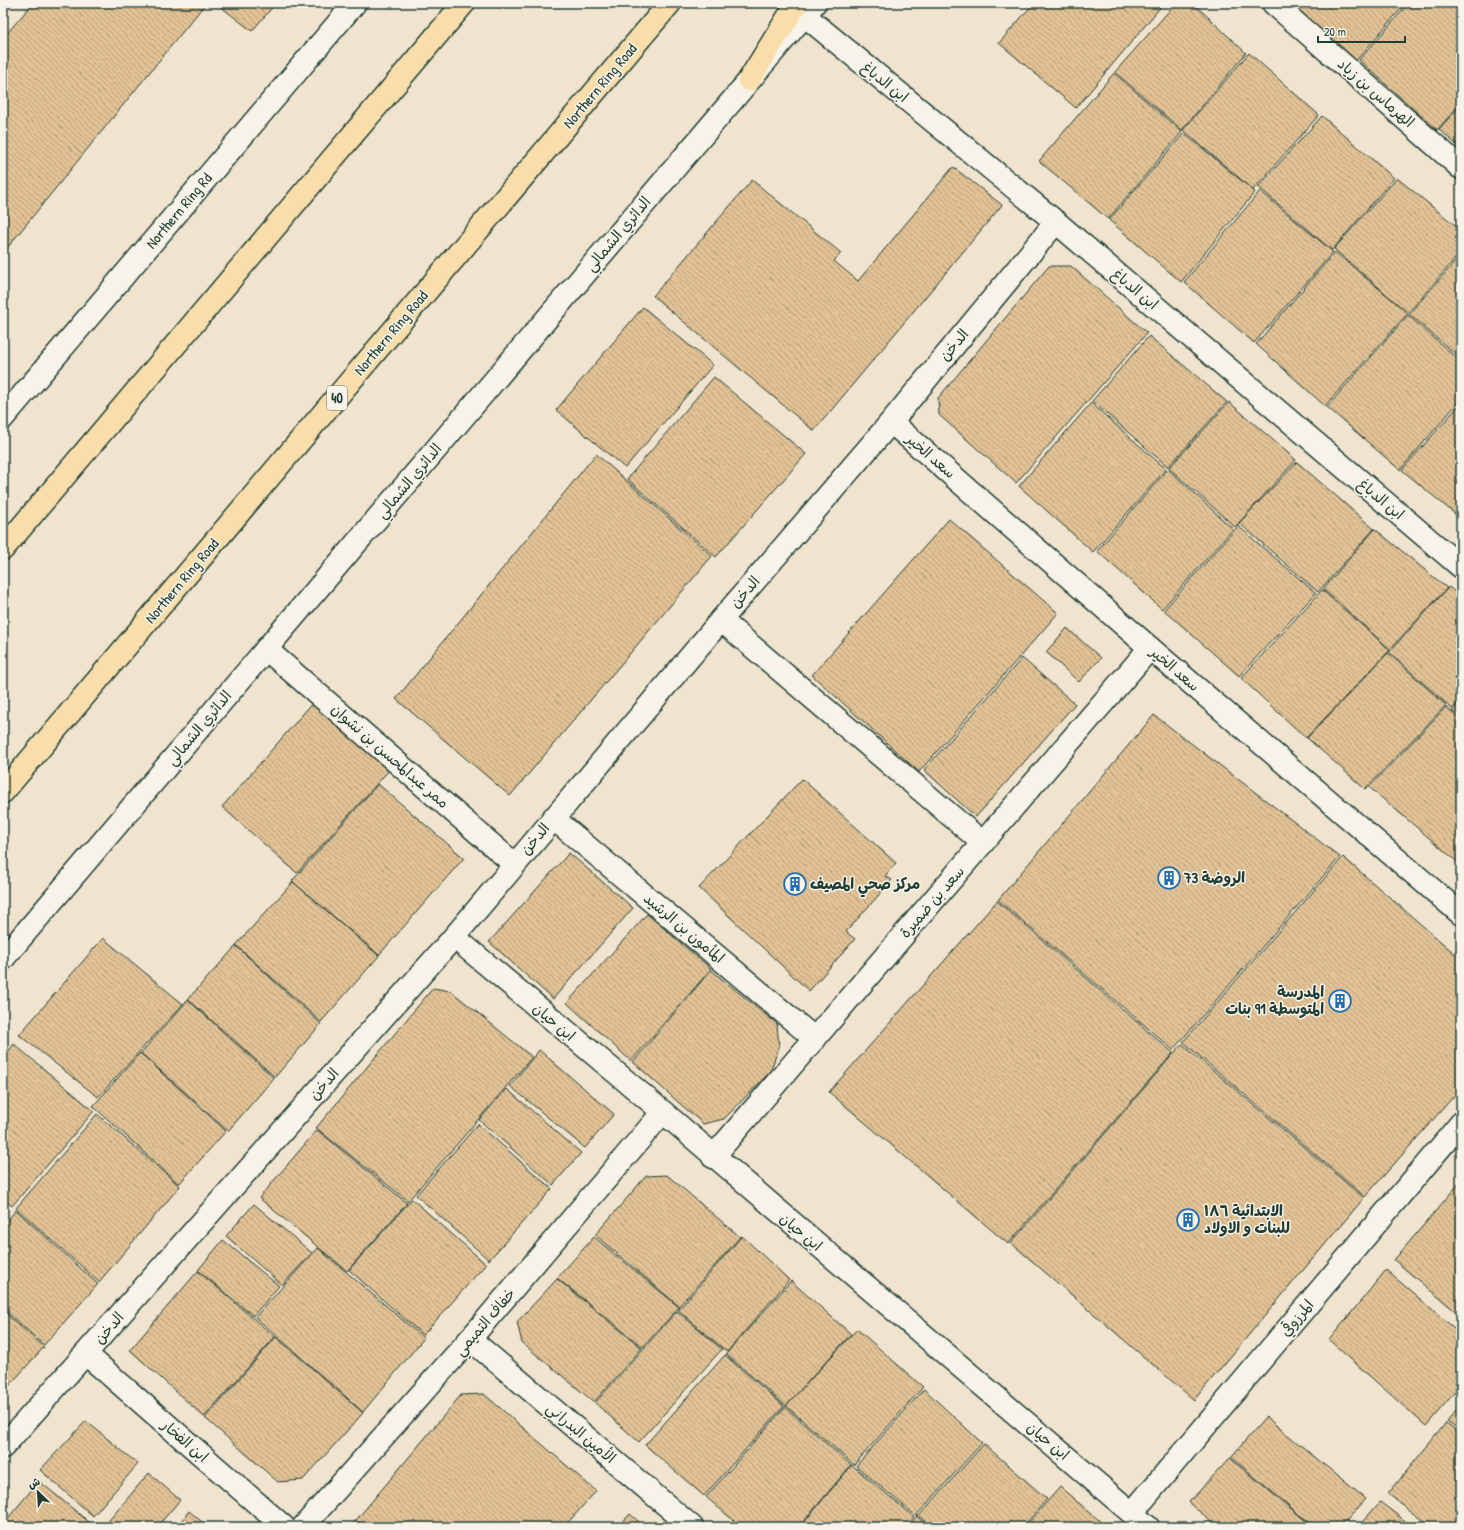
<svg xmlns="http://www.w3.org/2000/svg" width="1464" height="1530" viewBox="0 0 1464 1530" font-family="'Patrick Hand','Playpen Sans Arabic',sans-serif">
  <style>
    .building { fill: url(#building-back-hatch); stroke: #1f3d34 }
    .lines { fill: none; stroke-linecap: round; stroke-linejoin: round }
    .minor-casing { stroke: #1f3d34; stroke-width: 25 }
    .highway-casing { stroke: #1f3d34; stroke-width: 25 }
    .minor { stroke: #f7f3e8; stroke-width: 22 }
    .highway { stroke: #f9deab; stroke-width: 22 }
    .labels { text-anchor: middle; stroke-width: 3; stroke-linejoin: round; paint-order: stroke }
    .shield { fill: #f7f3e8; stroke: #60746a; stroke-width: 1 }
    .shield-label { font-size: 14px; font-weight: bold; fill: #1f3d34 }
    .street-label { font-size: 15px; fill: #1f3d34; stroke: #f7f3e8 }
    .poi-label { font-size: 15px; font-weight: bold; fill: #1f3d34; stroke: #f7f3e8; text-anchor: start }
  </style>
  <defs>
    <pattern id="building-back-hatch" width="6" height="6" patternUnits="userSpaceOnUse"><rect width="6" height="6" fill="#e2c295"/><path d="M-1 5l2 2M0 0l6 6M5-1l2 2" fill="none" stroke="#b79f7a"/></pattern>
  </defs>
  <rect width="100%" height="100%" fill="#f1e4cf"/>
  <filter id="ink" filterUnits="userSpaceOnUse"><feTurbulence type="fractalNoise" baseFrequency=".025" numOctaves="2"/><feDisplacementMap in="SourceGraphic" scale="8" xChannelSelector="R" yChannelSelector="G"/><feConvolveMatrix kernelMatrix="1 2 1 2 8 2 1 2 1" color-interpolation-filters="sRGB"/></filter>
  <g filter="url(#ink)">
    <g class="building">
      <path d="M33 3H206L3 253V38Z"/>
      <path d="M216 3H276L252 31Z"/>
      <path d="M1034 3H1164L1076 108 999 43Z"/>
      <path d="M1176 3H1193L1246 53 1182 130 1115 72Z"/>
      <path d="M1286 3H1406L1354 63Z"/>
      <path d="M1409 3H1461V103L1437 130 1359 60Z"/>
      <path d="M1249 53 1319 115 1253 190 1183 130Z"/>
      <path d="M1114 73 1182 132 1108 219 1039 161Z"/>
      <path d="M1461 105V149L1439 129Z"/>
      <path d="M1322 116 1394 178 1332 250 1258 187Z"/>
      <path d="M1184 133 1255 192 1181 282 1109 220Z"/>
      <path d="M953 167 1002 205 814 431 653 296 752 180 841 253 834 261 858 281Z"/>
      <path d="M1397 178 1461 230V252L1408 313 1334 249Z"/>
      <path d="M1260 191 1333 252 1254 343 1184 282Z"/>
      <path d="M1335 252 1408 313 1325 406 1256 344Z"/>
      <path d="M1461 255V359L1409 314Z"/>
      <path d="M1049 266H1071L1147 333 1016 483 939 415 938 398Z"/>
      <path d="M643 307 713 365 625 468 556 410Z"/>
      <path d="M1408 315 1461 362V399L1400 470 1327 407Z"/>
      <path d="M1149 336 1227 402 1168 467 1092 401Z"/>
      <path d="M714 377 806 454 716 557 627 479Z"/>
      <path d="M1229 402 1296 460 1235 527 1169 468Z"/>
      <path d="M1091 403 1166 469 1093 552 1019 486Z"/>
      <path d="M1461 403V519L1402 470Z"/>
      <path d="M596 454 712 556 510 796 396 699Z"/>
      <path d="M1297 462 1374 529 1318 592 1239 523Z"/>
      <path d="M1168 469 1233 529 1162 609 1097 551Z"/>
      <path d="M949 519 1058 613 919 772 812 675Z"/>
      <path d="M1238 526 1316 593 1239 676 1164 610Z"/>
      <path d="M1375 529 1447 588 1390 649 1323 589Z"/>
      <path d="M1449 587 1461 597V700L1452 709 1389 652Z"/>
      <path d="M1322 590 1390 650 1306 738 1241 678Z"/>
      <path d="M1067 628 1101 658 1079 682 1046 652Z"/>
      <path d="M1388 653 1446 705 1365 789 1307 738Z"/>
      <path d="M1022 658 1075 704 976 817 924 770Z"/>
      <path d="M315 700 391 768 297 873 222 807Z"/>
      <path d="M1461 701V718L1452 711Z"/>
      <path d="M1446 707 1461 720V865L1369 787Z"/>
      <path d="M1154 715 1340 857 1173 1050 998 900Z"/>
      <path d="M802 779 896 863 885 876 892 880 846 932 855 939 809 991 699 888Z"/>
      <path d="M378 784 464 858 379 955 292 881Z"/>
      <path d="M569 853 633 908 553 999 489 942Z"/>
      <path d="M1343 857 1461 959V1088L1365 1197 1183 1042Z"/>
      <path d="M293 882 379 956 321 1022 236 945Z"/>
      <path d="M997 901 1173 1053 1008 1244 829 1092Z"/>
      <path d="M647 914 711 969 631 1061 567 1003Z"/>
      <path d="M103 938 183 1004 98 1097 19 1035Z"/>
      <path d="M236 946 321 1024 275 1077 188 999Z"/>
      <path d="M711 970 777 1024 779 1047 770 1072 724 1119 703 1124 633 1062Z"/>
      <path d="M433 988 451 991 532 1057 408 1201 316 1128Z"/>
      <path d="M188 1000 274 1078 228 1131 141 1053Z"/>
      <path d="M14 1044 94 1111 12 1206 3 1199V1058Z"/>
      <path d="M1182 1044 1364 1198 1194 1400 1011 1243Z"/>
      <path d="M539 1050 614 1114 585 1148 510 1086Z"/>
      <path d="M140 1053 226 1131 179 1184 93 1106Z"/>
      <path d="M507 1089 581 1153 553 1185 479 1120Z"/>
      <path d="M97 1114 180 1186 99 1282 16 1208Z"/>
      <path d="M478 1124 552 1189 489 1260 416 1195Z"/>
      <path d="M317 1130 407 1203 347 1271 259 1198Z"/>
      <path d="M667 1175 740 1237 679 1306 595 1235 646 1176Z"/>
      <path d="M1461 1181V1316L1394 1260Z"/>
      <path d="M412 1199 486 1264 423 1335 349 1270Z"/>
      <path d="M254 1204 312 1253 282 1285 226 1236Z"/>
      <path d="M16 1210 98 1284 44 1345 3 1309V1225Z"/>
      <path d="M742 1236 789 1280 727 1352 678 1310Z"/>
      <path d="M594 1237 679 1307 643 1347 557 1278Z"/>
      <path d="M223 1240 279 1286 253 1316 198 1270Z"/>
      <path d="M318 1248 424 1338 363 1412 255 1317Z"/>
      <path d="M1386 1270 1461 1334V1385L1426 1426 1329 1340Z"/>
      <path d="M198 1271 275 1337 204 1417 130 1350Z"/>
      <path d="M557 1279 642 1348 594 1402 522 1343 517 1322Z"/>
      <path d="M791 1281 851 1334 786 1406 726 1354Z"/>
      <path d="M3 1311 44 1347 9 1386 3 1381Z"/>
      <path d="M677 1311 722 1349 639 1442 595 1403Z"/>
      <path d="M857 1329 923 1387 854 1465 786 1406Z"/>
      <path d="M276 1337 363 1413 303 1480 278 1482 205 1418Z"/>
      <path d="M725 1355 784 1406 704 1496 645 1445Z"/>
      <path d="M924 1389 982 1443 916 1516 856 1466Z"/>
      <path d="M484 1394 596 1491 564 1527H352V1525L461 1395Z"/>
      <path d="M1461 1404V1431L1447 1421Z"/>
      <path d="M785 1407 851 1465 799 1527H741L706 1497Z"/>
      <path d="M1266 1417 1366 1499 1341 1527H1314L1231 1457Z"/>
      <path d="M86 1421 138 1464 93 1516 40 1470Z"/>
      <path d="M1446 1423 1461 1434V1527H1431L1388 1494Z"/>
      <path d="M984 1444 1047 1499 1023 1527H931L919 1516Z"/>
      <path d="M1230 1458 1313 1527H1217L1189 1502Z"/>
      <path d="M852 1465 914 1517 906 1527H800Z"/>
      <path d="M149 1473 180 1500 157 1527H108L105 1525Z"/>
      <path d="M39 1481 95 1527H3V1524Z"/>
      <path d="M1060 1487 1107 1527H1025Z"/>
      <path d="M1380 1502 1413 1527H1358Z"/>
      <path d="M189 1511 208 1527H176Z"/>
      <path d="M630 1514 645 1527H618Z"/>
      <path d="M917 1516 929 1527H908Z"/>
    </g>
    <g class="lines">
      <g class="minor-casing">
        <g id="minor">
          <path d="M1273 3 1461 168"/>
          <path d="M804 15 1056 222 1461 567"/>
          <path d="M3 418 355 3"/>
          <path d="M891 422 1150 648 1461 914"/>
          <path d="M721 620 983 843"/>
          <path d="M266 649 514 864"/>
          <path d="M553 818 815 1039"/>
          <path d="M454 937 663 1112 1148 1527"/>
          <path d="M3 959 815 3"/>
          <path d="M713 1157 1150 648"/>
          <path d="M470 1339 692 1527"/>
          <path d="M86 1354 284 1527"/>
          <path d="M3 1447 454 937 721 620 891 422 1056 222"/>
          <path d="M1132 1513 1461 1123"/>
          <path d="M303 1527 470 1339 663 1112"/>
        </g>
      </g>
      <g class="highway-casing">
        <g id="highway">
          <path d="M749 80 797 3"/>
          <path d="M3 549 464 3"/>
          <path d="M3 792 670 3"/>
        </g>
      </g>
      <use href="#minor" class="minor"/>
      <use href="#highway" class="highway"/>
    </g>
  </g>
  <defs>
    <g id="building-ring" transform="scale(1.15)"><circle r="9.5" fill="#f7f3e8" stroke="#1f6fb2" stroke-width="1.5"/><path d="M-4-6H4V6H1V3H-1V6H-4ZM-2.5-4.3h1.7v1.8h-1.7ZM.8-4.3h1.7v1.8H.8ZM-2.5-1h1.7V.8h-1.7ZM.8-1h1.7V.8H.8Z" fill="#1f6fb2"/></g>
  </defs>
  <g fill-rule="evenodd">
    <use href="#building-ring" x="1169" y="878"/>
    <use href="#building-ring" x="795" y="884"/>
    <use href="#building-ring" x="1340" y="1001"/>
    <use href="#building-ring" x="1188" y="1220"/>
  </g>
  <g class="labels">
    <rect class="shield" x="327" y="386" width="20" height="24" rx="3"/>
    <g class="shield-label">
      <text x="337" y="403">40</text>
    </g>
    <g class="street-label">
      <text transform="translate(885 82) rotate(39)" y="5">ابن الدباغ</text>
      <text transform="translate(600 86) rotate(-50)" y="5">Northern Ring Road</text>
      <text transform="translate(1376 93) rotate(41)" y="5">الهرماس بن زياد</text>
      <text transform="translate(179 211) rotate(-50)" y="5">Northern Ring Rd</text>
      <text transform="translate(618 234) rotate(-50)" y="5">الدائري الشمالي</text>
      <text transform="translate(1135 289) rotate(40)" y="5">ابن الدباغ</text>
      <text transform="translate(391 333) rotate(-50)" y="5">Northern Ring Road</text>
      <text transform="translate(954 345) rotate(-50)" y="5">الدخن</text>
      <text transform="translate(931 456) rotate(41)" y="5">سعد الخير</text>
      <text transform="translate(409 481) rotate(-50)" y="5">الدائري الشمالي</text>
      <text transform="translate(1381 499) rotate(40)" y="5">ابن الدباغ</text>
      <text transform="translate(182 581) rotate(-50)" y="5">Northern Ring Road</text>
      <text transform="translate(745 592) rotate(-49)" y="5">الدخن</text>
      <text transform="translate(1175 669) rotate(41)" y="5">سعد الخير</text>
      <text transform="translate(199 728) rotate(-50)" y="5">الدائري الشمالي</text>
      <text transform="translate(390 756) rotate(41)" y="5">ممر عبدالمحسن بن نشوان</text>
      <text transform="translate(535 839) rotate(-50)" y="5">الدخن</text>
      <text transform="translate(932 902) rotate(-49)" y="5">سعد بن ضميرة</text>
      <text transform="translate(684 928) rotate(40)" y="5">المأمون بن الرشيد</text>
      <text transform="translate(554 1022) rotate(40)" y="5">ابن حيان</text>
      <text transform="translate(324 1084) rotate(-49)" y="5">الدخن</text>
      <text transform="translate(801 1232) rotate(40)" y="5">ابن حيان</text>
      <text transform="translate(1297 1318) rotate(-50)" y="5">المرزوقي</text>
      <text transform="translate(485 1322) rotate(-49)" y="5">خفاف التميمي</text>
      <text transform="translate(109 1328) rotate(-49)" y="5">الدخن</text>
      <text transform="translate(581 1433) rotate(40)" y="5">الأمين البدراني</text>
      <text transform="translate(185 1441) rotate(41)" y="5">ابن الفخار</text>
      <text transform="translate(1048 1441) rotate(40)" y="5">ابن حيان</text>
    </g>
    <g class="poi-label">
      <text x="1184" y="883">الروضة 73</text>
      <text x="810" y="889">مركز صحي المصيف</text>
      <text x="1324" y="997" text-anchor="end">المدرسة<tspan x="1324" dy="17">المتوسطة 91 بنات</tspan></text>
      <text x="1204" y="1216">الابتدائية ١٨٦<tspan x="1204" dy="17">للبنات و الاولاد</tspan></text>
    </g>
  </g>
  <rect width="1464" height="1530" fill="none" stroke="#f7f3e8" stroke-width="16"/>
  <rect x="8" y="8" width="1448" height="1514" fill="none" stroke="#1f3d34" stroke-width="1.5" filter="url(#ink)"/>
  <g transform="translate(38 1492) rotate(335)" stroke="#f7f3e8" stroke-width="3" paint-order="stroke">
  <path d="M0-3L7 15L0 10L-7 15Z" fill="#1f3d34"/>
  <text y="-6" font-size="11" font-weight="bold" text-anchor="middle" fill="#1f3d34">ش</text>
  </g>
  <path d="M1318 36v6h87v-6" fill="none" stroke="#1f3d34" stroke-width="2"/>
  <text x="1324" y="36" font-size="12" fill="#1f3d34" stroke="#f7f3e8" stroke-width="3" paint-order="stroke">20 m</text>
</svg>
